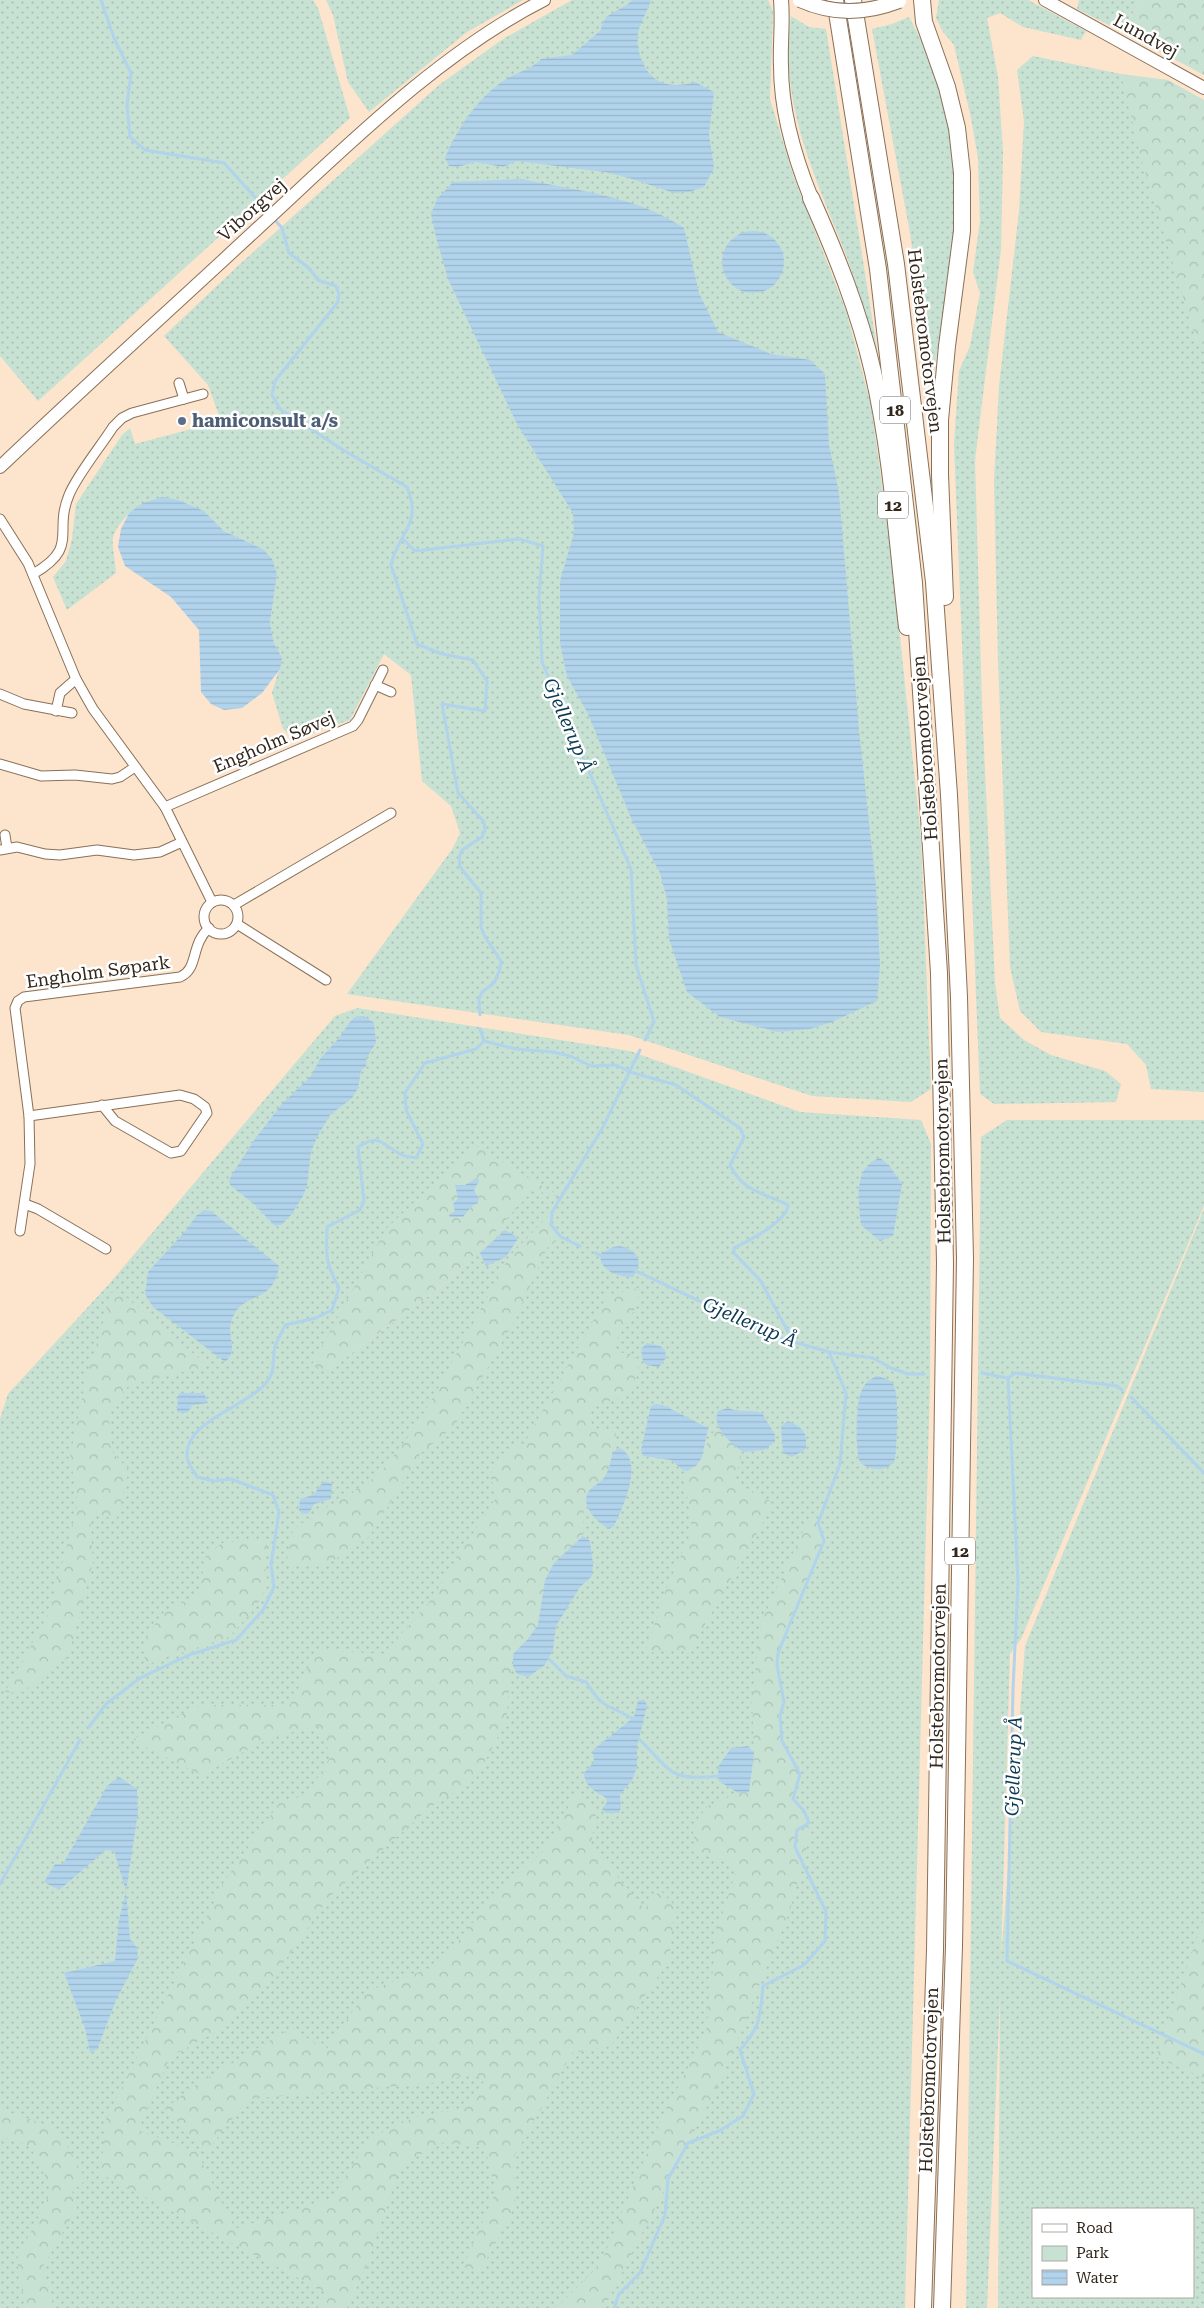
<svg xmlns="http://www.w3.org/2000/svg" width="1204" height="2308" viewBox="0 0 1204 2308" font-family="'Roboto Serif',serif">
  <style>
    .green { fill: url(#green-dots); fill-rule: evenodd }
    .forest { fill: url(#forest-crowns) }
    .water { fill: url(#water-rules) }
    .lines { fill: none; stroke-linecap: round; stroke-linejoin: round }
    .stream { stroke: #b1d4ec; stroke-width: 3 }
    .street-casing { stroke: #8a7057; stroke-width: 11 }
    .secondary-casing { stroke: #8a7057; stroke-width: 14 }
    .primary-casing { stroke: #8a7057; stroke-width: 16 }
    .highway-casing { stroke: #8a7057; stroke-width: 18 }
    .street { stroke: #fff; stroke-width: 9 }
    .secondary { stroke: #fff; stroke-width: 12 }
    .primary { stroke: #fff; stroke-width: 14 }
    .highway { stroke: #fff; stroke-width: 16 }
    .primary-bridge-casing { stroke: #8a7057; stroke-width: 16; stroke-linecap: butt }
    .primary-bridge { stroke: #fff; stroke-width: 14 }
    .service-dot { fill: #5c6f8a; stroke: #fff; stroke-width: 2 }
    .labels { text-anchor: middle; stroke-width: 5; stroke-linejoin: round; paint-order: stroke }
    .shield { fill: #fff; stroke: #706860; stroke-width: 1 }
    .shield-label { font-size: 16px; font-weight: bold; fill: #32271c }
    .street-label { font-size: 18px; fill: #32271c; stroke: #fff }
    .service-label { font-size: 18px; font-weight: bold; fill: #4e5e75; stroke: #fff; text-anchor: start }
    .water-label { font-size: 19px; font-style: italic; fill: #0c3a52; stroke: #fff }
  </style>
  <defs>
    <pattern id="green-dots" width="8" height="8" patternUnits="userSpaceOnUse" patternTransform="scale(1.25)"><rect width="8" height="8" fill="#c7e1d3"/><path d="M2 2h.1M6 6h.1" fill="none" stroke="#abc1b5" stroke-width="1.8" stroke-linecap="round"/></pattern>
    <pattern id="forest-crowns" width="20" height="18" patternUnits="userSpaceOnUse" patternTransform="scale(1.25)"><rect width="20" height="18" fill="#c7e1d3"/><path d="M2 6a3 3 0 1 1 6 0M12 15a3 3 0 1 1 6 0" fill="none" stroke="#abc1b5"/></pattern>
    <pattern id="water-rules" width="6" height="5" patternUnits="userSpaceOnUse" patternTransform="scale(1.25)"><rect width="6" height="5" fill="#b1d4ec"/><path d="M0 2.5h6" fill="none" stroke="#99b6ca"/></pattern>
  </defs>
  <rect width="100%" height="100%" fill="#fce4cd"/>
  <g class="green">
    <path d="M0 0H313L318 8 350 118 38 401 0 356Z"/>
    <path d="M326 0H523L467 32 369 112 348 82 333 15Z"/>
    <path d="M572 0H768L773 11 770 99 793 175 846 311 871 405 891 550 921 839 931 1089 911 1102 812 1096 629 1035 347 994 453 848 460 833 451 806 422 781 411 675 384 654 350 720 295 739 283 729 272 693 282 659 274 643 270 623 277 574 263 549 224 531 204 511 129 513C105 540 114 541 116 573L67 610 53 577 66 561 72 539 76 504 122 435 130 428 135 444 221 421 208 385 164 336 239 265 439 85 503 39Z"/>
    <path d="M939 0H1028L1086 31 1081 40 1023 27 1000 13 987 18 998 77 1003 152 1001 249 975 460 982 706 995 983 1000 1018 1024 1040 1051 1055 1105 1071 1121 1084 1116 1102 994 1104 980 1094 954 444 959 371 970 346 980 293 973 272 980 221 978 158 971 118 954 45 943 32 936 18Z"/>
    <path d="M1079 0H1137L1135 9 1123 32 1077 9Z"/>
    <path d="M791 16 809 27 826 29 881 374C869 336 861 297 848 260 817 179 778 106 791 16Z"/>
    <path d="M909 17 931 59 947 114 955 163 956 231 932 385 910 233 872 29 892 24Z"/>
    <path d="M1033 56 1121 74 1197 343H1204V1092L1151 1089 1146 1065 1127 1044 1041 1032 1020 1011 1010 967 998 660 994 481 999 386 1019 211 1024 121 1017 70Z"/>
    <path d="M357 1008 630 1051 800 1112 921 1120 931 1144 930 1382 905 2308H0V1419L8 1394 110 1283 335 1016ZM475 1146 560 1197 533 1189 453 1278 329 1370Z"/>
    <path d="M1007 1120H1204V1206L1021 1639 1010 1654 1001 1959 1025 1646 1204 1209V2308H998L1000 1997 987 2308H966L981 1137ZM1033 2209H1193V2297H1033Z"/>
  </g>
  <g class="forest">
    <path d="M1137 0H1204V75L1123 32 1135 9Z"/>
    <path d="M1121 74 1168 80 1204 100V343H1197L1141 158Z"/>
    <path d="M475 1145 562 1198 533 1190 453 1278 329 1370 311 1366 386 1229Z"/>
    <path d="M552 1212 551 1225 561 1237 547 1248 516 1318 455 1425 421 1453 369 1537 323 1567 286 1565 293 1529 379 1475 420 1421 509 1257Z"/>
    <path d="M114 1287 208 1366 129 1385 108 1413 113 1453 129 1470 117 1518 90 1514 93 1562 68 1657 21 1693 5 1692 49 1613 78 1504 70 1456 87 1375Z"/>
    <path d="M639 1288 638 1304 610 1351 630 1354 640 1361 631 1394 588 1408 593 1428 616 1432 614 1448 602 1480 589 1489 584 1503 583 1536 574 1543 541 1609 538 1625 528 1639 513 1654 506 1722 475 1780 433 1805 330 1896 270 1982 225 2027 170 2057 138 2130 197 2152 235 2229 332 2198 370 2138 415 2117 464 2108 485 2080 473 2074 432 2083 248 2099 207 2151 165 2109 191 2088 291 2028 326 2050 367 1991 439 1965 482 1911 544 1850 577 1792 596 1812 591 1845 645 1910 660 1890 675 1906 669 1960 611 2046 572 2053 515 2155V2206L480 2272 463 2267 496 2191 485 2148 444 2142 401 2165 365 2270 347 2308H318L325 2292 101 2174 105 2122 224 1882 280 1802 307 1795 331 1756 318 1726 270 1738 201 1775 132 1740 199 1705H290L317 1650 383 1654 428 1604 497 1496 490 1475 507 1450 524 1444 607 1296Z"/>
    <path d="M717 1428 742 1452 734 1482 774 1503 691 1649 645 1653 665 1592 692 1530 684 1474C712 1460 699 1446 717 1428Z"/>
    <path d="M809 1518 818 1523 824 1541 778 1653 777 1665 784 1702 780 1716 782 1741 800 1774 793 1799C803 1811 808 1820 810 1835L790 1910 723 2075 604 2308H556L600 2265 659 2125 706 2032 717 1931 736 1872 729 1862 697 1853 692 1826 708 1806 738 1793 749 1792 754 1753 752 1698 761 1623Z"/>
    <path d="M268 1539 264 1561 268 1584 256 1607 229 1637 145 1665 144 1639 165 1611 201 1594 204 1558 222 1543Z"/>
    <path d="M1204 1918V2078L1156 2057Z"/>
    <path d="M0 2109 58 2129 86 2180 72 2191 77 2208 42 2268 56 2308H25L17 2259 52 2190 30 2146 0 2136Z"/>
  </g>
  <g class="water">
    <path d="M632 0H651C648 10 642 19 639 29 634 46 643 75 661 82 672 87 684 85 695 82L714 92 709 134 714 168 704 187 689 192 674 193 629 178 605 172 517 161 503 167 476 162 457 167 449 166 445 158C457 129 478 97 505 80 517 72 531 70 541 59L572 55 601 30C603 11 622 12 632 0Z"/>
    <path d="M522 179C578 191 636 196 684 228L699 293 718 332 771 354 810 360 825 374 829 445 839 493 859 730 876 887 880 965 877 1001 832 1022 810 1029 778 1032 720 1017 687 992 669 939 667 899 660 873 631 818 588 714 567 676 560 643V581L574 533 573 513 517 424 448 279 436 237 431 214 437 199 453 182Z"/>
    <circle cx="753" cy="262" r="31"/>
    <path d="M162 497 178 500 204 511 224 531 263 549 272 559 277 574 270 623 274 643 282 658 280 669 262 693 242 708 224 710 211 704 201 692 199 630 171 597 125 566 118 547 121 529 129 513 143 503Z"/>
    <path d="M364 1016 374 1023 376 1043 367 1057 366 1066 361 1071 358 1088 352 1098 330 1115 317 1137 311 1152 307 1185 303 1196 291 1215 281 1225 275 1226 254 1204 231 1186 229 1182 231 1176 255 1139 281 1105 311 1076 320 1059 339 1038 349 1023 355 1017Z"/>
    <path d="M880 1158 889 1165 902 1184 893 1236 880 1241 861 1225C859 1202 852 1167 880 1158Z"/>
    <path d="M477 1178 479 1181 474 1190 478 1197V1203L472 1206 463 1217H450L449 1215 455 1211 453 1204 458 1198 455 1185H465Z"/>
    <path d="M204 1210 211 1211 279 1266C273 1307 241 1289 231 1322 227 1336 239 1351 225 1362L153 1307 145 1294 148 1272 188 1228 196 1216Z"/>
    <path d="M505 1230 517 1237V1240L506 1257 486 1266 480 1253Z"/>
    <path d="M620 1246C638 1251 644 1260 633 1277 620 1278 597 1270 601 1254L613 1247Z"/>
    <path d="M647 1343 660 1346 665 1350 666 1358 659 1367 647 1365 643 1362 641 1349Z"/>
    <path d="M877 1376C884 1378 891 1379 894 1386 899 1396 897 1446 895 1459 889 1473 869 1471 860 1462 855 1451 856 1403 861 1392 864 1384 869 1379 877 1376Z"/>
    <path d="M180 1393H204L208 1403 193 1405 187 1413 177 1412 178 1396Z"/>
    <path d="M656 1404 663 1405 708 1428 702 1457 697 1465 687 1471 683 1470 671 1460 643 1456 641 1450 650 1410 651 1406Z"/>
    <path d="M728 1408C739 1413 750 1409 762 1413L775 1435V1442L764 1450 743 1452C732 1443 711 1428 718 1411Z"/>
    <path d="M788 1421C804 1428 807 1432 806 1449L792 1457 783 1453 781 1426Z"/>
    <path d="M619 1448C646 1459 622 1509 614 1526L609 1529C598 1523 579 1506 589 1491 593 1486 600 1483 604 1478 609 1471 611 1459 613 1452Z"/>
    <path d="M325 1481 332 1484 331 1499 314 1504 309 1513 304 1514 299 1511 300 1499C323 1493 312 1491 325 1481Z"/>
    <path d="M583 1536 590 1541 593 1564 592 1576 580 1587 556 1626 553 1650 545 1665 528 1677 517 1674 513 1666V1654L528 1639 538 1625 545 1580 554 1563Z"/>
    <path d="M644 1699 647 1705 637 1747V1767L632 1780 620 1795 621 1807 619 1813H606L602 1809 607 1802 606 1798C595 1791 585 1787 584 1773L594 1762 593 1750 634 1717 638 1701Z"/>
    <path d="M748 1746 754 1753 749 1792 738 1793 719 1781 718 1767 731 1748Z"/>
    <path d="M119 1777 137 1789 138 1812 126 1891 130 1939 137 1948 138 1958 116 2000 97 2050 90 2052 85 2028 64 1973 115 1961 119 1920 126 1891 114 1851 106 1850 59 1890 44 1882 55 1864H63L107 1786Z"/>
  </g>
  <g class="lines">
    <g class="stream">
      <path d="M101 0 114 38 131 73 127 105 130 137 145 150 224 163 269 213"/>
      <path d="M273 218 282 228 289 253 309 268 318 280 336 286 339 294 338 302 275 381 272 395 280 409 343 450 407 487C423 526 398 532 391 565L417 644 442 654 473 660 487 681 485 711 442 704 458 793 484 822 485 830 482 837 462 850 459 858 460 867 481 893V927L485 937 501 961 500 969 494 983 482 992 479 999 480 1015"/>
      <path d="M403 539 415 551 519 539 543 546 539 597 542 662 631 869 636 965 654 1022 645 1040"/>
      <path d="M484 1041 516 1049 553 1052 570 1056 591 1066 616 1065 630 1072 676 1085 740 1128 744 1137 730 1165C744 1193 763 1192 788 1205 787 1222 748 1241 734 1248V1253L760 1280 793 1341"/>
      <path d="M580 1246 561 1237 551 1225 552 1212 603 1127 640 1050"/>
      <path d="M595 1253 603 1256"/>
      <path d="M634 1270 773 1336 829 1352 873 1358 891 1368 908 1374H924"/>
      <path d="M982 1373 1008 1378"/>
      <path d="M1008 1378 1018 1582 1013 1689 1007 1961 1204 2054"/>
      <path d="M1008 1378 1015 1373 1117 1386 1122 1390"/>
      <path d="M1131 1397 1204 1473"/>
      <path d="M549 1659 566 1676 586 1682 598 1699 606 1705 632 1718"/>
      <path d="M89 1727 106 1704 140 1678 189 1655 236 1640 263 1610 274 1587 271 1564 279 1512 273 1495 231 1479 214 1481 197 1477C194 1471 187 1463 187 1456 185 1421 246 1407 266 1383 276 1372 272 1359 275 1346 278 1339 282 1332 285 1325L316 1318 332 1310 339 1288C325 1263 326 1255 327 1227L360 1210 364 1201 358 1147C381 1133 381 1144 400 1154 405 1157 411 1157 416 1158L423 1144 406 1110 405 1093 425 1063 476 1049 484 1041 480 1029"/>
      <path d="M639 1739C671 1770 668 1782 719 1776"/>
      <path d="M0 1884 80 1740"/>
      <path d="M614 2308 619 2294 640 2273 665 2215 668 2179 688 2143 719 2131 743 2116 754 2094 740 2050C761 2026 760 2017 763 1986L804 1965 825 1941 826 1912 795 1847 797 1830 809 1823 804 1811 793 1799 800 1774 782 1741 780 1716 784 1702 777 1665 778 1653 824 1541 818 1523 840 1464 846 1393 829 1352"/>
    </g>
    <g class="street-casing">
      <g id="street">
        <path d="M179 383 184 399"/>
        <path d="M0 519 28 563 76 679 93 709 165 807 212 902"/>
        <path d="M33 574C80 547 53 533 69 495 77 475 101 446 113 427L122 418 132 413 203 394"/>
        <path d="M375 685 391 692"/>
        <path d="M0 694 24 704 72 713"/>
        <path d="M56 711 60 693 76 679"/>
        <path d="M0 764 41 776 75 775 112 779 120 777 135 767"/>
        <path d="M165 807 353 726 358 720 383 670"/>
        <path d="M5 835 7 848"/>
        <path d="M0 850 17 847 45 854 60 855 97 850 134 855 160 852 182 842"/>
        <circle cx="221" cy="917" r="17"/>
        <path d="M234 905 391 813"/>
        <path d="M237 924 326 980"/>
        <path d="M29 1116 180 1095 194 1099 205 1107 207 1113 181 1151 171 1153 115 1121 102 1105"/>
        <path d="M25 1204 38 1209 106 1249"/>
        <path d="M20 1231 30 1164 29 1116 15 1008 18 1001 24 997 180 977C199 969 190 945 209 928"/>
      </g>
    </g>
    <g class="secondary-casing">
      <g id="secondary">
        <path d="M1045 0 1204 88"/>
        <path d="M0 467C85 386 172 308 258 228 345 148 439 53 544 0"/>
      </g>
    </g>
    <g class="primary-casing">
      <path id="primary" d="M781 0C783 22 780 44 781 66 781 111 794 156 811 198"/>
    </g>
    <g class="highway-casing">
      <g id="highway">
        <path d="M835 0 878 269 914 583 939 973 945 1263 935 1950 923 2308"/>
        <path d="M853 0 896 264 934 582 949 795 959 997 965 1258 954 1946 942 2308"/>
        <path d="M922 0 924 22 947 87 957 128 962 173V231L947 346 940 420V475L945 597"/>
        <path d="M811 198C836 254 859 311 873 372 892 455 897 542 907 627"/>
      </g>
    </g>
    <use href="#street" class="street"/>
    <use href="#secondary" class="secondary"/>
    <use href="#primary" class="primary"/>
    <use href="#highway" class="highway"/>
    <g class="primary-bridge-casing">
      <path id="primary-bridge" d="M800 0C834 15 865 14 899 1"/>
    </g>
    <use href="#primary-bridge" class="primary-bridge"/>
  </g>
  <circle class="service-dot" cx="182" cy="421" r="5"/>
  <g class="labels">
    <g class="shield">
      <rect x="880" y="396.5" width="30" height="27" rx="4"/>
      <rect x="878" y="491.5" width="30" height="27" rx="4"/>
      <rect x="945" y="1537.5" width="30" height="27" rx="4"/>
    </g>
    <g class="shield-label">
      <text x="895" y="416">18</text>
      <text x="893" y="511">12</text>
      <text x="960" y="1557">12</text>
    </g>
    <g class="street-label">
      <text transform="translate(1146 36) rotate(29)" y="6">Lundvej</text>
      <text transform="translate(252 210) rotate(-42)" y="6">Viborgvej</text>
      <text transform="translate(925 341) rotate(83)" y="6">Holstebromotorvejen</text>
      <text transform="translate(274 742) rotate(-23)" y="6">Engholm Søvej</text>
      <text transform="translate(925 748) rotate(-94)" y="6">Holstebromotorvejen</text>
      <text transform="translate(98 972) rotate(-8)" y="6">Engholm Søpark</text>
      <text transform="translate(943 1151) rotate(-91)" y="6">Holstebromotorvejen</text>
      <text transform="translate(938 1676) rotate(-89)" y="6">Holstebromotorvejen</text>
      <text transform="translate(929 2080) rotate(-88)" y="6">Holstebromotorvejen</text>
    </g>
    <g class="service-label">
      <text x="192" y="427">hamiconsult a/s</text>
    </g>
    <g class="water-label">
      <text transform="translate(569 725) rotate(67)" y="7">Gjellerup Å</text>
      <text transform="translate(750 1322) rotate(23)" y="7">Gjellerup Å</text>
      <text transform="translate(1013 1766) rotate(-88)" y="7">Gjellerup Å</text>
    </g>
  </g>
  <rect x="1032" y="2208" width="162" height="90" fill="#ffffff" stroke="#ada9a4"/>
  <rect x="1042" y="2224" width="25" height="8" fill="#ffffff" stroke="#ada9a4"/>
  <text x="1076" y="2233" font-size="15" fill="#32271c">Road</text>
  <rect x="1042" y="2246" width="25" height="15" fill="#c7e1d3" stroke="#ada9a4"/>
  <text x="1076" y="2258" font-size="15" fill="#32271c">Park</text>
  <rect x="1042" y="2270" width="25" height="15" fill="url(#water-rules)" stroke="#ada9a4"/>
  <text x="1076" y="2283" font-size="15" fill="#32271c">Water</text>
</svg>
